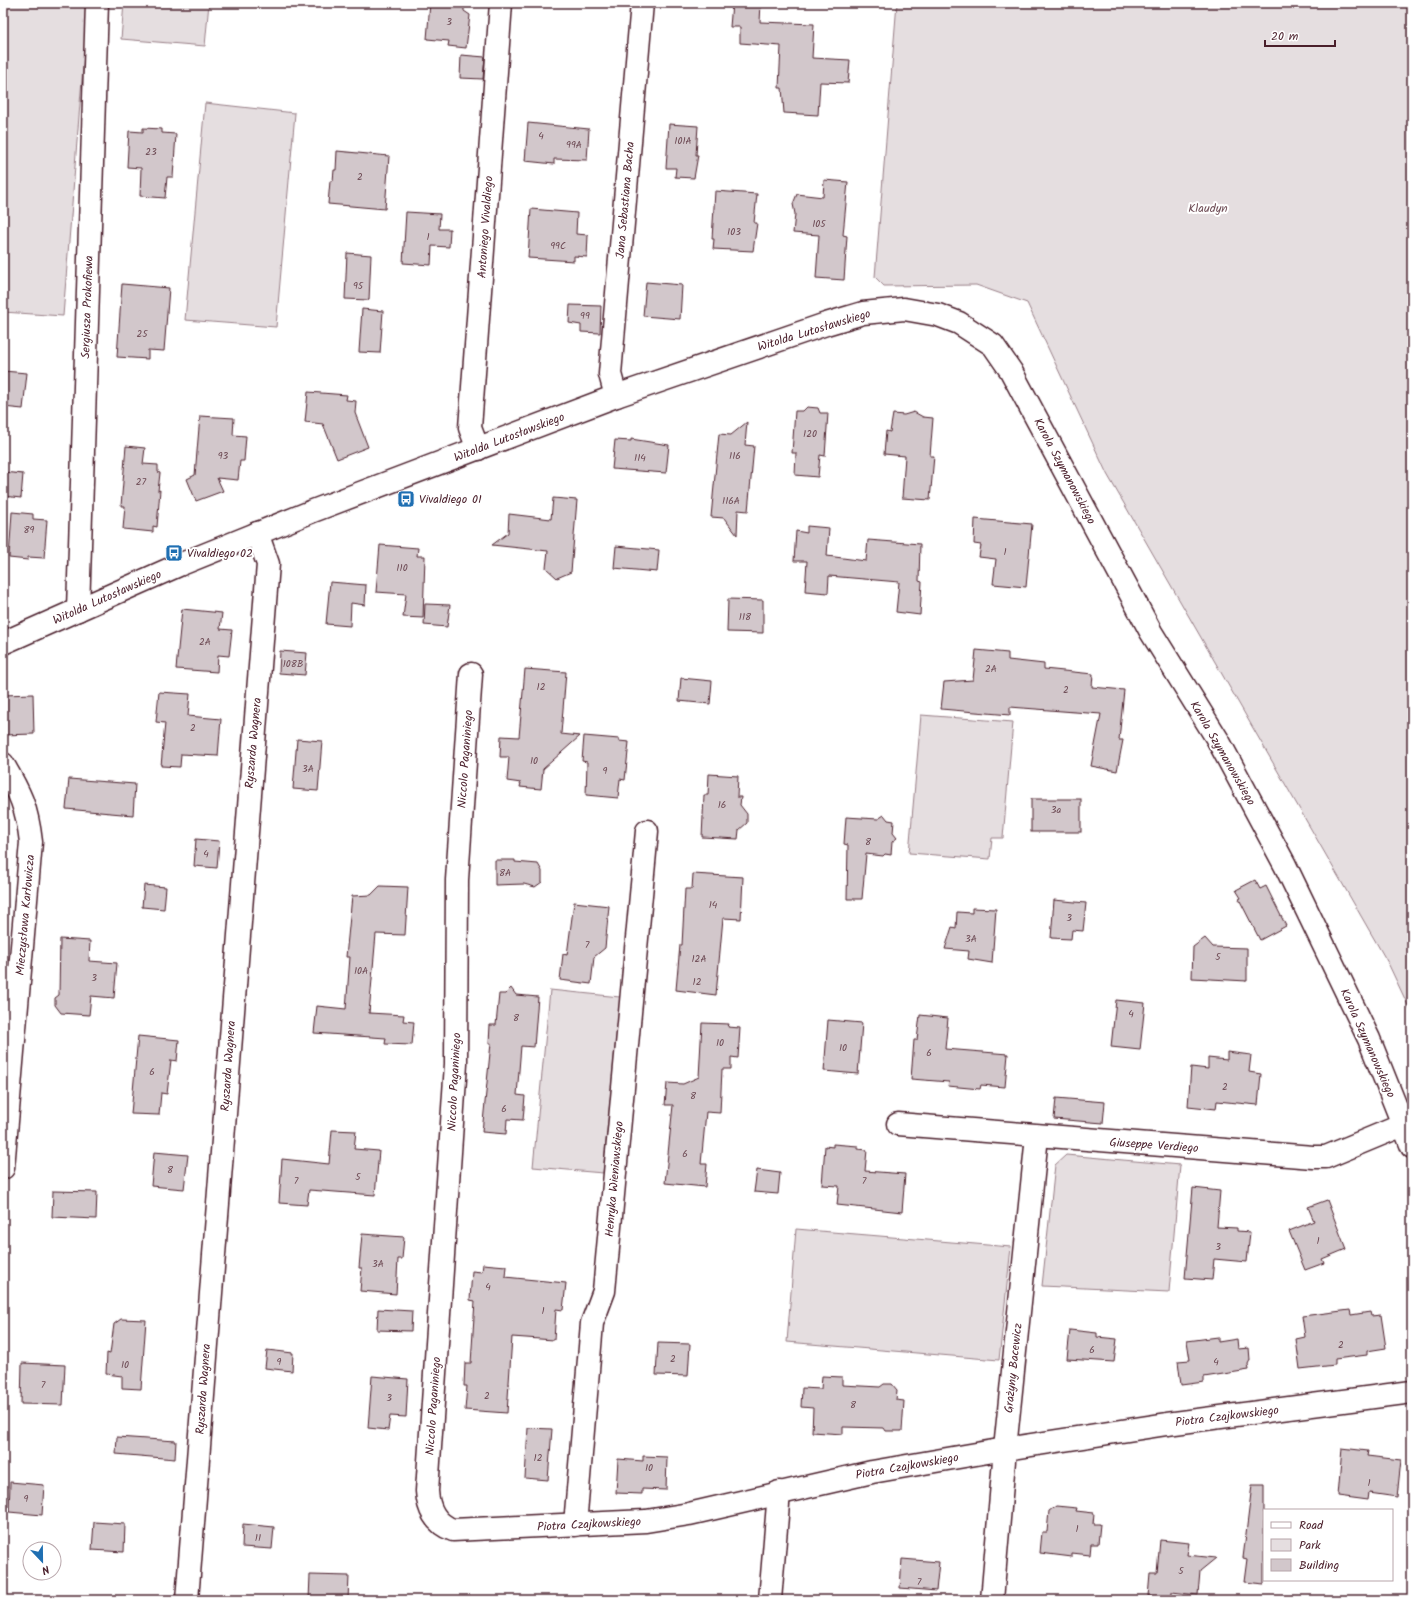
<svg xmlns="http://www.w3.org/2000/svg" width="1415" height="1603" viewBox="0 0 1415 1603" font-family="Kalam,sans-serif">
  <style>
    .green { fill: #e5dee0; stroke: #987e86 }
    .building { fill: #d2c7cb; stroke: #4a1f2b }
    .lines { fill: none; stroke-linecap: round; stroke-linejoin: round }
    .street-casing { stroke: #4a1f2b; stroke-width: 25 }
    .street { stroke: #fff; stroke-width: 22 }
    .labels { text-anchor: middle; stroke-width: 4; stroke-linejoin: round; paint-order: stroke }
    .number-label { font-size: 10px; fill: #6c4953 }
    .street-label { font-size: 12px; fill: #4a1f2b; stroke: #fff }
    .park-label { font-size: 12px; fill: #714f58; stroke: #fff }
    .poi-label { font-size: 12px; fill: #4a1f2b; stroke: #fff; text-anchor: start }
  </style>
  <rect width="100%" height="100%" fill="#fff"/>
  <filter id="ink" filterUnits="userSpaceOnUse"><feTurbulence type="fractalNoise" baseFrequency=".025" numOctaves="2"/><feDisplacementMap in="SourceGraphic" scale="8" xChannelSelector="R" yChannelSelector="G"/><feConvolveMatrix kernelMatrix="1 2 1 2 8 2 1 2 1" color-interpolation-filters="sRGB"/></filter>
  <g filter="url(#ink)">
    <g class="green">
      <path d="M3 3 88 4 63 316 3 312Z"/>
      <path d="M124 3H209L205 46 121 39Z"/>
      <path d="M897 3H1412V1014L1388 963 1107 474 1027 303 976 285 884 286 875 277Z"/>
      <path d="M205 103 295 113 276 327 185 320Z"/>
      <path d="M921 715 1013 722 1003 838H992L990 859 909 853Z"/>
      <path d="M550 990 620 997 603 1173 533 1167Z"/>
      <path d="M1066 1155 1180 1165 1169 1292 1042 1286 1055 1165Z"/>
      <path d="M796 1229 1011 1247 999 1360 787 1342Z"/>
    </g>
    <g class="building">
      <path d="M430 3H464V11L470 15 466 48 448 46 449 41 427 39Z"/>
      <path d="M732 3H761L760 22 814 24 812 58 850 60 848 83 820 82 818 115 784 113 782 88H779L781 46 740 43V27H730Z"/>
      <path d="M461 55 485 57 483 79 460 78Z"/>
      <path d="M528 123 589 129 587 160 554 159V164L525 161Z"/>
      <path d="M669 124 698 126 696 155H698L694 178 675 177 676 168H666Z"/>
      <path d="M143 128 162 129V133L176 134 173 177H167L165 198 140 196 141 168 127 167 129 131 143 132Z"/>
      <path d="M337 151 389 156 385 209 328 204 330 181H333L334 170H336Z"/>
      <path d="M824 180 848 182 843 235 847 236 844 280 816 278 819 235 793 233 795 214 793 204 797 194 823 197Z"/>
      <path d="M715 191 757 194 754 223H757L753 251 713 249 714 239H712Z"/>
      <path d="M531 209 577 213 576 234 588 235 587 257 574 256V261L528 258Z"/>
      <path d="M406 212 440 214 439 229H450L449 247 432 246 431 265 403 263Z"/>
      <path d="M347 253 371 255 369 300 345 299Z"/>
      <path d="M646 282 682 285 680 319 643 316Z"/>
      <path d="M122 284 169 288 164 351 148 350V359L117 357Z"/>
      <path d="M570 305 601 306 600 333 581 332V325L569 323Z"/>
      <path d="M362 309 383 311 380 353 359 352Z"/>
      <path d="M3 371 27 373 23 409 3 407Z"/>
      <path d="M308 392 347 395 346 400 356 401 355 413 368 447 337 459 323 424 305 422Z"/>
      <path d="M807 407 818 408 820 413H828L825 456 820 455 818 477 795 475 796 453H792L795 411H803Z"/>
      <path d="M914 412 923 417 933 418 930 456H934L930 500 902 498 905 456 884 454 886 431 890 432 893 414 904 415Z"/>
      <path d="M200 416 234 418 233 435 246 436 244 461H240L238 480 217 478 223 491 196 501 187 479 195 475Z"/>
      <path d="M747 422 745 445 754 446 748 511 738 510 737 535 724 518 711 517 719 434 731 435Z"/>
      <path d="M631 439 669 445 666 473 612 469 615 440 631 441Z"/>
      <path d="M126 446 145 448 143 464 158 465V472L160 473 158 491 160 490 157 527 153 526V532L123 529 125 506H121Z"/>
      <path d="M3 472 23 474 21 498 3 496Z"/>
      <path d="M553 498 577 500 571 572 557 578 546 568 548 551 492 545 508 533 509 514 551 519Z"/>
      <path d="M12 512 33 514V519L47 520 44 558 28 557V560L9 558Z"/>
      <path d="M975 519 1032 524 1026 587 993 584 996 559 979 557 981 545 974 544Z"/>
      <path d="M807 526 829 528 827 556 866 561 868 540 920 544 919 581 922 582 920 615 896 612 899 582 829 576 828 593 805 591 807 561H794L796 531 807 533Z"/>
      <path d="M380 545 418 548 417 556H425L423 618 403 617 406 594 376 592Z"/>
      <path d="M616 546 659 550 657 572 614 568Z"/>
      <path d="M330 582 366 585 365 605 351 603 350 626 326 624Z"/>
      <path d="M728 599 763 600V633L727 632Z"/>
      <path d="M425 604 450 605 447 627 424 625Z"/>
      <path d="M182 609 222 613 220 629 232 630 229 656 218 655 217 672 176 669Z"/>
      <path d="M976 650 1008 653V660L1044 664V669L1093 674 1092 687 1124 690 1119 740H1123L1117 771 1091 766 1101 714 1010 707V715L941 709 944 682 973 680Z"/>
      <path d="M280 651 307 653 305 675 279 673Z"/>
      <path d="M525 669 566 672 561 734 580 736 543 769 541 789 520 787 521 783 507 781 509 757H500L501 736 519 737Z"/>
      <path d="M681 678 712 681 710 704 679 701Z"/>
      <path d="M159 692 190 694 188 716 221 719 218 756 181 754 180 767 161 766 165 723 156 722Z"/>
      <path d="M33 694 34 734 3 735V695Z"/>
      <path d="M584 736 619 739V741L629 742 625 780 620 779 618 798 586 795 587 762 582 761Z"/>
      <path d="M297 739 322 741 318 791 293 789Z"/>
      <path d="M709 774 738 776 737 797H741L740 805 747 814V823L739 830 738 839 702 837 704 795H708Z"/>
      <path d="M69 779 135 784 133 815 66 809Z"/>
      <rect x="1031" y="799" width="50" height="33"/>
      <path d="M884 815 888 820 894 821 893 833 897 838 892 842 891 855 885 854 883 856 866 854 862 899H847L848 845 844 844 846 817 878 819Z"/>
      <path d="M196 839 219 841 217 868 194 866Z"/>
      <path d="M495 860H515V862L538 864 542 871V882L535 887 524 884 495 885Z"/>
      <path d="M693 874 743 877 741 919 723 918 716 995 676 990 680 945H682L685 889H692Z"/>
      <path d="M1255 880 1260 889 1266 886 1286 926 1260 940 1239 899 1241 898 1236 890Z"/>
      <path d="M144 885 166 887 164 909 142 907Z"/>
      <path d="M380 886 408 887 405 935 376 934 369 1013 404 1015 403 1021 414 1022 412 1045 385 1044 386 1038 314 1033 317 1006 346 1009 350 957H346L352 896 371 895Z"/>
      <path d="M1054 900 1086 903 1083 931 1072 930 1071 939 1051 938Z"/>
      <path d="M574 902 609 906 605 948 594 957 591 984 560 980 563 954 567 955Z"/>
      <path d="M972 908 996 909 992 963 968 959 969 951 945 949 952 927 956 928 957 912 972 913Z"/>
      <path d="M1205 938 1213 947 1247 948V981L1192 978 1193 947Z"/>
      <path d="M60 939 90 941 89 961 117 963 114 998 91 996 89 1015 61 1013 55 1005V998L59 995Z"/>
      <path d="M511 988 516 995 538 997 534 1047 521 1046 517 1095 525 1096 523 1120 507 1119 506 1134 482 1132 491 1043H489L490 1025H496L499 994H505Z"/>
      <path d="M1116 1000 1145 1003 1140 1050 1111 1047Z"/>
      <path d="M920 1015 948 1018 945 1049 1008 1054 1005 1087 981 1085 980 1089 948 1086 949 1082 911 1079 914 1040H917Z"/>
      <path d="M828 1020 862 1023 858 1074 824 1071Z"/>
      <path d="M702 1023 729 1024 728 1027 740 1028 738 1058 731 1057V1069H722L720 1113 706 1112 701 1164H707L705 1187 665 1183 673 1105H665L667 1083 683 1084 699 1077Z"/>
      <path d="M138 1036 179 1040 177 1061 171 1060 167 1094 161 1093 159 1115 131 1114Z"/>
      <path d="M1227 1052 1251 1055 1249 1072 1261 1074 1258 1105 1217 1101 1216 1109 1188 1106 1191 1067 1208 1069V1058L1227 1060Z"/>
      <path d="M1056 1098 1105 1102 1103 1123 1054 1119Z"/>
      <path d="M332 1130 356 1131 354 1149 379 1151 375 1195 309 1190 307 1205 279 1203 282 1159 329 1164Z"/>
      <path d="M833 1144 858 1146V1149L867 1150 865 1171 905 1174 902 1212 837 1205 839 1186 822 1185 825 1146 833 1147Z"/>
      <path d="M154 1152 188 1155 184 1189 151 1186Z"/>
      <path d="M757 1170 780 1173 778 1194 754 1192Z"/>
      <path d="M1193 1188 1220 1191 1217 1227 1237 1228V1231L1250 1232 1247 1262 1214 1259 1212 1280 1185 1278Z"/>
      <path d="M53 1191 97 1192 96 1219 52 1217Z"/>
      <path d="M1327 1200 1346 1249 1322 1259 1324 1263 1305 1270 1289 1231 1314 1221 1308 1207Z"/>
      <path d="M362 1234 404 1237 402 1259H398L396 1294 360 1291 362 1268H359Z"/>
      <path d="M483 1264 506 1266 505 1277 566 1283 563 1310 556 1309 554 1340 512 1337 507 1413 465 1410 467 1386H464L465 1363H471L475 1301 470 1300 472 1271 482 1272Z"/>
      <path d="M378 1309 412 1311 411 1331 377 1330Z"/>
      <path d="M1350 1310 1351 1315 1370 1312 1371 1316 1381 1315 1386 1348 1367 1351V1355L1335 1359V1365L1300 1369 1296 1339 1305 1337 1302 1316Z"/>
      <path d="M121 1319 146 1320 141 1389 122 1388V1376L106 1374 107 1353 110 1354 114 1324Z"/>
      <path d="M1070 1330 1097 1333V1337L1117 1339 1114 1362 1067 1359Z"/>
      <path d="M1218 1337V1342L1237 1339 1238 1349 1249 1348 1250 1360 1248 1364 1249 1370 1204 1377V1382L1181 1385 1178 1361 1190 1360 1187 1341Z"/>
      <path d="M658 1343 690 1344 688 1376 656 1375Z"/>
      <path d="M267 1350 293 1353 292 1371 265 1368Z"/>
      <path d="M22 1363 65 1365 63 1405 21 1404Z"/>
      <path d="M372 1376 408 1379 406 1417 390 1416 388 1430 368 1428Z"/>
      <path d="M822 1376 842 1377V1385L880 1387 884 1384H892L897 1390 896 1400 904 1401 902 1431H886L884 1428 843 1427V1434L812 1432 813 1408 801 1407 802 1388 821 1389Z"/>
      <path d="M528 1428 552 1429 548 1480 525 1478Z"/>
      <path d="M117 1437 176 1441 175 1459 116 1454Z"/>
      <path d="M1342 1448 1368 1451 1367 1456 1401 1460 1397 1497 1369 1493 1368 1500 1338 1496Z"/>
      <path d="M643 1456 667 1457 666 1490 642 1489V1494L616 1493 618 1459 643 1461Z"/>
      <path d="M10 1482 44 1485 42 1515 9 1512Z"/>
      <path d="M1252 1485H1264V1584L1244 1582 1247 1559 1243 1558Z"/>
      <path d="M1056 1506 1077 1508 1076 1511 1094 1513 1093 1524H1100L1098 1544H1091L1090 1555 1072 1553V1557L1040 1553 1042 1532H1047L1049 1511Z"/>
      <path d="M94 1522 125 1524 124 1552 92 1550Z"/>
      <path d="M243 1524 274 1527 272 1549 242 1547Z"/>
      <path d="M1160 1540 1189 1543 1187 1555 1216 1558 1200 1571 1198 1595 1172 1592V1599L1148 1596 1150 1573H1157Z"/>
      <path d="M902 1559 939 1562 936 1591 900 1588Z"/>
      <path d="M310 1575 349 1576 348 1600H309Z"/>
    </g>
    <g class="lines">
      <g class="street-casing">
        <g id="street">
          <path d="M616 396 610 374 642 3"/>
          <path d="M478 449 470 428 501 3"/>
          <path d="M78 610 97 3"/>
          <path d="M3 643 179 565 313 511 616 396 826 324 863 313 904 309 938 315 959 323 993 345 1011 371 1151 632 1218 740 1285 865 1369 1039 1412 1147"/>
          <path d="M471 674 457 880 456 1064 427 1491C428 1508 435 1524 453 1530L646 1521 689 1514 872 1472 1005 1449 1167 1424 1412 1392"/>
          <path d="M3 764C20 793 27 807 31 842L3 1168"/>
          <path d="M898 1124 1313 1157H1326L1403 1125"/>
          <path d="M575 1525 592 1323 604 1291 647 831"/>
          <path d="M187 1600 268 564 257 533"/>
          <path d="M770 1600 779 1492"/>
          <path d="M992 1600 1005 1449 1037 1136"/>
        </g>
      </g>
      <use href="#street" class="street"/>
    </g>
  </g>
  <defs>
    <g id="bus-square" transform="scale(0.9)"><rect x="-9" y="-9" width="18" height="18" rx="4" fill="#1f6fb2" stroke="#fff"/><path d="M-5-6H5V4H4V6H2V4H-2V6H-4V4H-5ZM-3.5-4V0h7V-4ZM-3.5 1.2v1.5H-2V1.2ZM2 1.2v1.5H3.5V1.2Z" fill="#fff"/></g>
  </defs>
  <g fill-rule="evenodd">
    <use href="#bus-square" x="406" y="499"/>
    <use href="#bus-square" x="174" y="553"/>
  </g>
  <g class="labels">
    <g class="number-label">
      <text x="449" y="25">3</text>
      <text x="541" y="139">4</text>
      <text x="683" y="144">101A</text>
      <text x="574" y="148">99A</text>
      <text x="151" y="155">23</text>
      <text x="360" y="180">2</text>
      <text x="819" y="227">105</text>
      <text x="734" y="235">103</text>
      <text x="428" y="240">1</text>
      <text x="558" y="249">99C</text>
      <text x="358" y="289">95</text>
      <text x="585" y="319">99</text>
      <text x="142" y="337">25</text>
      <text x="810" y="437">120</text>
      <text x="223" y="459">93</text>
      <text x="735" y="459">116</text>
      <text x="640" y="461">114</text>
      <text x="141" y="485">27</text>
      <text x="731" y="504">116A</text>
      <text x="29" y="533">89</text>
      <text x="1005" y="555">1</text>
      <text x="402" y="571">110</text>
      <text x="745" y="620">118</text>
      <text x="205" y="645">2A</text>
      <text x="293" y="667">108B</text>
      <text x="991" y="672">2A</text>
      <text x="541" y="690">12</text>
      <text x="1066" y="693">2</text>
      <text x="193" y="731">2</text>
      <text x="534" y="764">10</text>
      <text x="308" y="772">3A</text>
      <text x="605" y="774">9</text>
      <text x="722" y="808">16</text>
      <text x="1056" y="813">3a</text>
      <text x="868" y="845">8</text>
      <text x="206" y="857">4</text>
      <text x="505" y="876">8A</text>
      <text x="713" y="908">14</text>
      <text x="1069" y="921">3</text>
      <text x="971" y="942">3A</text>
      <text x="587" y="948">7</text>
      <text x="1218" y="960">5</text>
      <text x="699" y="962">12A</text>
      <text x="361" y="974">10A</text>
      <text x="94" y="981">3</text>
      <text x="697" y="985">12</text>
      <text x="1131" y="1017">4</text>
      <text x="516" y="1021">8</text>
      <text x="720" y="1046">10</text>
      <text x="843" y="1051">10</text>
      <text x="929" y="1056">6</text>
      <text x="152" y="1075">6</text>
      <text x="1225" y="1090">2</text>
      <text x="693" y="1099">8</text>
      <text x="504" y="1112">6</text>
      <text x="685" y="1157">6</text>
      <text x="170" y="1173">8</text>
      <text x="358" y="1180">5</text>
      <text x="296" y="1184">7</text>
      <text x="864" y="1184">7</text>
      <text x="1318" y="1244">1</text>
      <text x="1218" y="1250">3</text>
      <text x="378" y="1267">3A</text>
      <text x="488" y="1290">4</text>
      <text x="543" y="1314">1</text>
      <text x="1341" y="1348">2</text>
      <text x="1092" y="1353">6</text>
      <text x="673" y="1362">2</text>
      <text x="279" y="1365">9</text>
      <text x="1216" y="1365">4</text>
      <text x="125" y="1368">10</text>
      <text x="43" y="1388">7</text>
      <text x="487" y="1399">2</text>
      <text x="389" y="1401">3</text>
      <text x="853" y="1408">8</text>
      <text x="538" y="1461">12</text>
      <text x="649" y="1471">10</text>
      <text x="1369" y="1486">1</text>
      <text x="26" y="1502">9</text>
      <text x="1077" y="1532">1</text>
      <text x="258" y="1541">11</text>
      <text x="1181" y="1574">5</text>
      <text x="919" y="1585">7</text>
    </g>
    <g class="street-label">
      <text transform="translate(625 200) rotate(-85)" y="4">Jana Sebastiana Bacha</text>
      <text transform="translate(485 227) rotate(-86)" y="4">Antoniego Vivaldiego</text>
      <text transform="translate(87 307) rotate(-88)" y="4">Sergiusza Prokofiewa</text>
      <text transform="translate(814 330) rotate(-17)" y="4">Witolda Lutosławskiego</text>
      <text transform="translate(509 437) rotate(-21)" y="4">Witolda Lutosławskiego</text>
      <text transform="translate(1065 471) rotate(62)" y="4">Karola Szymanowskiego</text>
      <text transform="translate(107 597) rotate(-24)" y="4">Witolda Lutosławskiego</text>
      <text transform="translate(253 743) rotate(-85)" y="4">Ryszarda Wagnera</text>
      <text transform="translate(1223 753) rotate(60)" y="4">Karola Szymanowskiego</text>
      <text transform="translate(465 759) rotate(-86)" y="4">Niccolo Paganiniego</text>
      <text transform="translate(25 915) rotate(-85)" y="4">Mieczysława Karłowicza</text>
      <text transform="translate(1368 1043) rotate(66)" y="4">Karola Szymanowskiego</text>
      <text transform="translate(228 1066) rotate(-86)" y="4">Ryszarda Wagnera</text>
      <text transform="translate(454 1082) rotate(-87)" y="4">Niccolo Paganiniego</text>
      <text transform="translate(1154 1145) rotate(4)" y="4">Giuseppe Verdiego</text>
      <text transform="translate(614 1179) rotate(-85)" y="4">Henryka Wieniawskiego</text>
      <text transform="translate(1013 1368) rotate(-84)" y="4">Grażyny Bacewicz</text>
      <text transform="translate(203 1389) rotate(-86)" y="4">Ryszarda Wagnera</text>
      <text transform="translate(433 1406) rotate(-86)" y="4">Niccolo Paganiniego</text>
      <text transform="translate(1227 1416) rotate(-7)" y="4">Piotra Czajkowskiego</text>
      <text transform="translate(907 1466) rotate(-10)" y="4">Piotra Czajkowskiego</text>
      <text transform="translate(589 1524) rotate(-3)" y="4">Piotra Czajkowskiego</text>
    </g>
    <g class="park-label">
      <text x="1208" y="212">Klaudyn</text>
    </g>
    <g class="poi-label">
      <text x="419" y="503">Vivaldiego 01</text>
      <text x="187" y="557">Vivaldiego 02</text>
    </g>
  </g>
  <rect width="1415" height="1603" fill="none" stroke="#fff" stroke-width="16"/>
  <rect x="8" y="8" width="1399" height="1587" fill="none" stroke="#4a1f2b" stroke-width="1.5" filter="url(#ink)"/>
  <rect x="1263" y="1509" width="130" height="72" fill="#ffffff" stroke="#b7a5aa"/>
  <rect x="1271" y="1522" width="20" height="6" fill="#ffffff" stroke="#b7a5aa"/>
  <text x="1299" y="1529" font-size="12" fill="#4a1f2b">Road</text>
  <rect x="1271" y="1539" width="20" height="12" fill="#e5dee0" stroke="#b7a5aa"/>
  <text x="1299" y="1549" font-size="12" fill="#4a1f2b">Park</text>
  <rect x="1271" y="1559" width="20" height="12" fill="#d2c7cb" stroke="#b7a5aa"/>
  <text x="1299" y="1569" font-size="12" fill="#4a1f2b">Building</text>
  <g transform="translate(42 1561) rotate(158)"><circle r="19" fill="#ffffff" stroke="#b7a5aa"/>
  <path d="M0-3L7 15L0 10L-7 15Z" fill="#1f6fb2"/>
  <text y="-6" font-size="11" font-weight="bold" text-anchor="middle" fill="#4a1f2b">N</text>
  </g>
  <path d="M1265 40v6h70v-6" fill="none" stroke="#4a1f2b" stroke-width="2"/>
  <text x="1271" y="40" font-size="12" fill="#4a1f2b" stroke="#ffffff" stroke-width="3" paint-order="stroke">20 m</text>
</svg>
